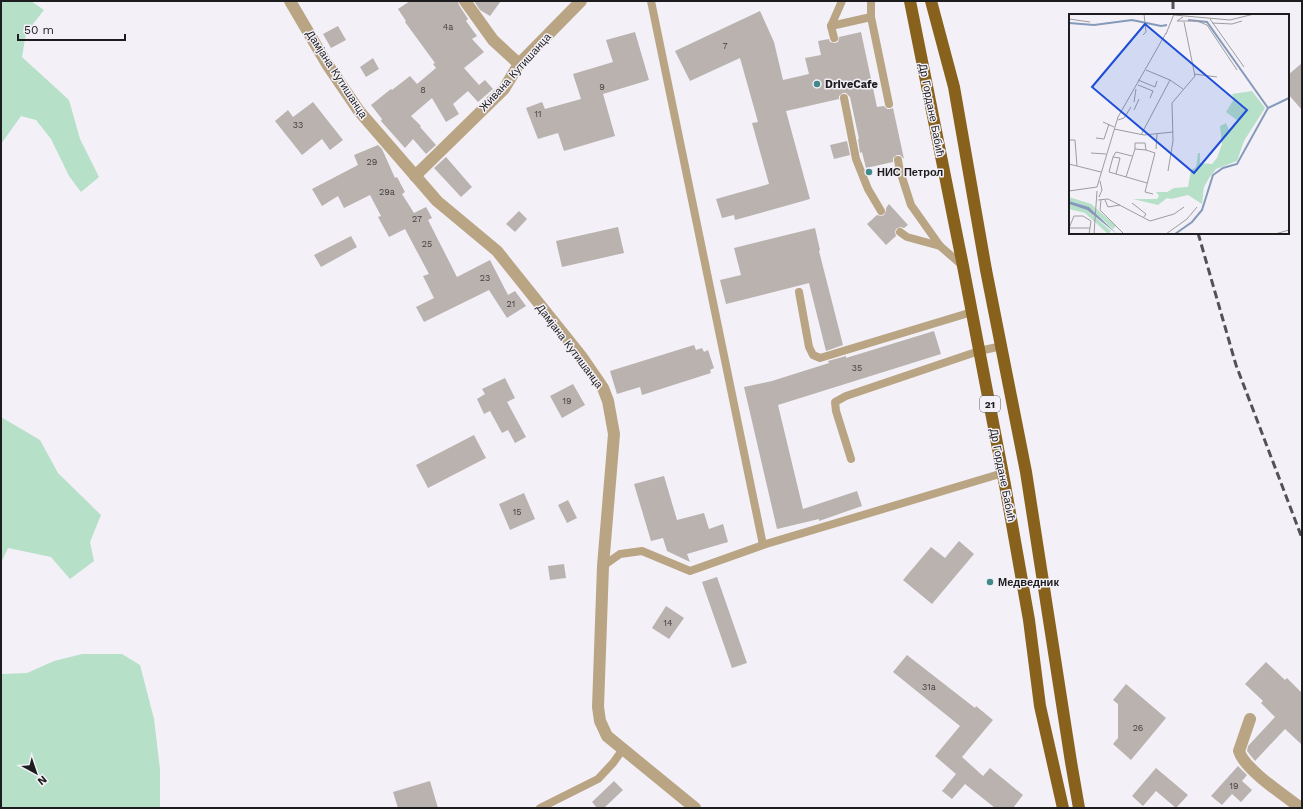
<svg xmlns="http://www.w3.org/2000/svg" width="1303" height="809" viewBox="0 0 1303 809" font-family="'Work Sans',sans-serif">
  <style>
    .green { fill: #b7e0c9 }
    .building { fill: #b9b2af }
    .lines { fill: none; stroke-linecap: round; stroke-linejoin: round }
    .lane { stroke: #b9a484; stroke-width: 8 }
    .street { stroke: #b9a484; stroke-width: 12 }
    .primary { stroke: #88621c; stroke-width: 12 }
    .rail { stroke: #525154; stroke-width: 3; stroke-dasharray: 8 4; stroke-linecap: butt }
    .poi-dot { fill: #41898a; stroke: #f3f1f7; stroke-width: 1.5 }
    .labels { text-anchor: middle; stroke-width: 3; stroke-linejoin: round; paint-order: stroke }
    .number-label { font-size: 9px; fill: #444242 }
    .shield { fill: #f3f1f7; stroke: #5d5c5f; stroke-width: 1 }
    .shield-label { font-size: 10px; font-weight: bold; fill: #1d1c1e }
    .street-label { font-size: 11px; fill: #1d1c1e; stroke: #f3f1f7 }
    .poi-label { font-size: 11px; font-weight: bold; fill: #1d1c1e; stroke: #f3f1f7; text-anchor: start }
    .inset-river { fill: none; stroke: #859aba; stroke-width: 2 }
    .inset-road { fill: none; stroke: #9d9ca0; stroke-width: 1 }
    .view { fill: #1d4ed8; fill-opacity: 0.15; stroke: #1d4ed8; stroke-width: 2 }
    .inset-edge { fill: none; stroke: #1d1c1e; stroke-width: 2 }
  </style>
  <rect width="100%" height="100%" fill="#f3f1f7"/>
  <g class="green">
    <path d="M1 1H31L44 10 26 33 22 57 69 100 80 139 99 177 81 192 69 176 51 139 36 120 21 116 1 144Z"/>
    <path d="M1 417 40 440 58 473 101 515 90 542 94 561 70 579 51 557 8 548 1 563Z"/>
    <path d="M82 654H122L140 665 154 719 160 769V806L161 808H1V674L27 673 54 661Z"/>
  </g>
  <g class="building">
    <path d="M410 1H458L459 5 468 19 466 21 477 36 472 39 484 52 464 68 479 85 485 80 493 89 478 102 468 91 453 104 459 114 446 122 432 98 411 116 421 126 420 127 436 145 426 154 413 139 405 148 381 121 382 119 371 105 391 89 392 90 410 76 417 84 436 68 433 64 435 63 405 22 406 21 398 9Z"/>
    <path d="M474 1H501L490 16 480 10Z"/>
    <path d="M760 11 774 42 783 80 809 74 805 58 821 55 818 41 829 39 830 42 835 43 838 42 839 37 861 32 877 107 884 106 887 109H890L893 108 904 159 900 155H897L893 158V162L866 168 862 152 860 153 858 139H859L850 97 846 93H843L839 96V99L786 111 810 199 735 220 734 215 722 218 716 199 769 184 752 123 758 122 740 58 690 81 675 51Z"/>
    <path d="M338 26 346 40 331 48 323 34Z"/>
    <path d="M635 32 649 80 603 94 615 136 564 151 558 133 538 139 526 108 542 102 545 109 581 99 573 74 613 62 606 40Z"/>
    <path d="M373 58 379 69 366 77 360 67Z"/>
    <path d="M1302 63V110L1288 94V75Z"/>
    <path d="M313 102 343 140 330 150 322 139 302 155 275 121 288 110 293 117Z"/>
    <path d="M847 141 850 155 834 159 830 145Z"/>
    <path d="M378 145 382 149 395 178 397 177 405 192 402 194 414 213 426 207 432 218 428 220 457 277 490 260 508 295 515 291 526 306 507 318 489 290 424 322 416 307 434 298 423 276 429 274 405 229 389 237 378 217 381 216 370 195 344 208 338 196 322 206 312 189 358 165 354 155Z"/>
    <path d="M446 157 472 187 461 197 434 168Z"/>
    <path d="M889 204 908 225 904 228 900 227 896 229 895 232 896 236 886 245 867 224 877 215 881 216 884 215 886 211V208Z"/>
    <path d="M519 211 527 219 515 232 506 224Z"/>
    <path d="M618 227 624 253 562 267 556 241Z"/>
    <path d="M815 228 820 250 819 251 843 345 826 351 809 283 726 304 720 280 741 275 734 248Z"/>
    <path d="M351 236 357 247 321 267 314 255Z"/>
    <path d="M934 331 941 354 778 405 803 509 857 491 862 506 819 521V519L777 529 744 387 772 381 829 363 828 361 846 356V358Z"/>
    <path d="M694 345 696 350 702 348 704 352 708 350 714 368 710 370 711 373 642 395 640 387 617 394 610 371Z"/>
    <path d="M505 378 515 398 507 402 526 437 515 443 508 430 502 433 490 411 484 414 477 399 485 394 482 389Z"/>
    <path d="M573 384 585 405 562 418 550 396Z"/>
    <path d="M474 435 486 458 428 488 416 465Z"/>
    <path d="M664 476 677 520 704 513 709 529 723 524 728 542 687 554 690 562 667 551 663 538 651 541 634 484Z"/>
    <path d="M524 493 535 519 510 530 499 504Z"/>
    <path d="M568 500 577 518 567 523 558 505Z"/>
    <path d="M959 541 974 554 932 604 903 580 931 547 945 558Z"/>
    <path d="M564 564 566 578 550 580 548 566Z"/>
    <path d="M717 577 747 663 732 668 702 582Z"/>
    <path d="M666 606 684 618 669 639 652 628Z"/>
    <path d="M907 655 975 708 976 706 993 720 962 757 983 776 990 768 1023 795 1013 808H995L965 784 952 799 942 791 956 774 935 756 960 726 893 672Z"/>
    <path d="M1266 662 1285 680 1287 678 1302 693V745L1285 729 1255 761 1247 751 1248 746 1275 717 1261 703 1263 701 1245 684Z"/>
    <path d="M1126 684 1166 718 1131 760 1113 744 1118 738V704L1113 700Z"/>
    <path d="M1238 766 1247 775 1242 781 1252 790 1241 802 1232 794 1222 805 1211 796Z"/>
    <path d="M1156 768 1188 795 1176 808 1156 791 1143 806 1132 796Z"/>
    <path d="M430 781 438 808H398L393 792Z"/>
    <path d="M614 781 623 790 604 808H597L592 802Z"/>
  </g>
  <g class="lines">
    <g class="lane">
      <path d="M651 1 763 545 1003 473"/>
      <path d="M871 1V17L889 104"/>
      <path d="M831 26 871 17"/>
      <path d="M834 38 831 26 842 1"/>
      <path d="M844 98 856 159 868 189 881 211"/>
      <path d="M898 160 900 171 911 205 940 246 963 266"/>
      <path d="M900 232 907 237 940 246"/>
      <path d="M799 292 809 347 813 355 820 358 972 312"/>
      <path d="M851 459 836 411 835 402 846 396 979 351 1002 346"/>
      <path d="M603 566 620 554 642 551 690 571 763 545"/>
      <path d="M540 808 598 779 613 763 623 749"/>
    </g>
    <g class="street">
      <path d="M290 1 327 64 359 111 437 201 497 251 581 356 603 388 608 401 614 434 603 566 598 707 600 721 607 736 695 808"/>
      <path d="M465 1 493 40 519 64"/>
      <path d="M415 176 504 89 519 64 581 1"/>
      <path d="M1250 719 1239 751C1244 769 1285 796 1301 808"/>
    </g>
    <g class="primary">
      <path d="M910 1 963 266 1005 485 1029 620 1040 706 1063 808"/>
      <path d="M931 1 954 87 986 270 1026 472 1071 762 1079 808"/>
    </g>
    <g class="rail">
      <path d="M1173 1V15"/>
      <path d="M1198 233 1236 365 1302 538"/>
    </g>
  </g>
  <g class="poi-dot">
    <circle cx="817" cy="84" r="4"/>
    <circle cx="869" cy="172" r="4"/>
    <circle cx="990" cy="582" r="4"/>
  </g>
  <g class="labels">
    <g class="number-label">
      <text x="448" y="30">4a</text>
      <text x="725" y="49">7</text>
      <text x="602" y="90">9</text>
      <text x="423" y="93">8</text>
      <text x="538" y="117">11</text>
      <text x="298" y="128">33</text>
      <text x="372" y="165">29</text>
      <text x="387" y="195">29a</text>
      <text x="417" y="222">27</text>
      <text x="427" y="247">25</text>
      <text x="485" y="281">23</text>
      <text x="511" y="307">21</text>
      <text x="857" y="371">35</text>
      <text x="567" y="404">19</text>
      <text x="517" y="515">15</text>
      <text x="668" y="626">14</text>
      <text x="929" y="690">31a</text>
      <text x="1138" y="731">26</text>
      <text x="1234" y="789">19</text>
    </g>
    <rect class="shield" x="980" y="396" width="20" height="16" rx="3"/>
    <g class="shield-label">
      <text x="990" y="408">21</text>
    </g>
    <g class="street-label">
      <text transform="translate(515 72) rotate(-48)" y="4">Живана Кутишанца</text>
      <text transform="translate(337 74) rotate(57)" y="4">Дамјана Кутишанца</text>
      <text transform="translate(932 110) rotate(79)" y="4">Др Гордане Бабић</text>
      <text transform="translate(570 346) rotate(53)" y="4">Дамјана Кутишанца</text>
      <text transform="translate(1003 475) rotate(79)" y="4">Др Гордане Бабић</text>
    </g>
    <g class="poi-label">
      <text x="825" y="88">DriveCafe</text>
      <text x="877" y="176">НИС Петрол</text>
      <text x="998" y="586">Медведник</text>
    </g>
  </g>
  <g transform="translate(1069 14)">
    <rect width="220" height="220" fill="#f3f1f7"/>
    <path d="M183 77 196 94 175 127 168 147 147 155 140 164 135 173 133 190 119 181 102 185 98 184 89 191 64 185H88L90 182 87 178H98L105 174 119 173 122 156 127 153 129 139H131V149L143 150 148 144 153 130 151 112 157 109 160 116 169 107 157 98 165 85 163 80ZM0 183 22 190 47 212 44 215 20 193 0 187ZM0 190 18 196 42 217 39 220 16 199 0 195Z" fill="#b7e0c9"/>
    <path d="M0 187 20 193 48 220 18 196 0 190Z" fill="#859aba"/>
    <path class="inset-river" d="M119 6 138 8 199 94M0 9 25 11 63 6 92 12 98 11M106 220 123 208 133 196 144 161 154 154 168 150 199 94 220 84"/>
    <path class="inset-road" d="M105 1 161 6 185 0M114 3 108 7H128L138 11 168 56M0 5 21 8M141 5 175 53M143 9 163 10 173 7M97 20 105 0M74 21 77 18 75 0M125 60 148 63M69 66 86 73 88 67M101 66 114 75M69 71 84 77 81 84M65 88 67 75M65 96 70 85M49 106 55 104 62 93M34 108 45 113M45 115 75 121 104 118M72 121 101 66 77 56M27 124 35 125 40 110M0 126H6L8 152M87 135 88 120M77 136 66 135V129H76L77 136 86 139 76 178 84 180M22 139 37 140M44 143 47 138 63 142M0 150 32 158M99 157 104 127 103 89 126 62 115 8M47 160 51 144 44 143 40 158 78 169M57 163 66 135M28 173 49 103 97 19M0 177 28 173M30 183 33 176 31 167M29 186 39 185 81 207 105 200 115 193M32 186 31 196 55 220M36 186 39 193 51 191M63 189 77 200 74 204M0 214 5 202H14L22 207 21 214M0 214H21L20 220M25 220 28 177M97 220 118 205 128 193M206 220 220 216"/>
    <path class="view" d="M76 10 178 96 125 159 23 73Z"/>
    <rect width="220" height="220" class="inset-edge"/>
  </g>
  <rect width="1303" height="809" fill="none" stroke="#1d1c1e" stroke-width="4"/>
  <g transform="translate(36 773) rotate(140)" stroke="#f3f1f7" stroke-width="3" paint-order="stroke">
  <path d="M0-3L7 15L0 10L-7 15Z" fill="#1d1c1e"/>
  <text y="-6" font-size="11" font-weight="bold" text-anchor="middle" fill="#1d1c1e">N</text>
  </g>
  <path d="M18 34v6h107v-6" fill="none" stroke="#1d1c1e" stroke-width="2"/>
  <text x="24" y="34" font-size="12" fill="#1d1c1e" stroke="#f3f1f7" stroke-width="3" paint-order="stroke">50 m</text>
</svg>
